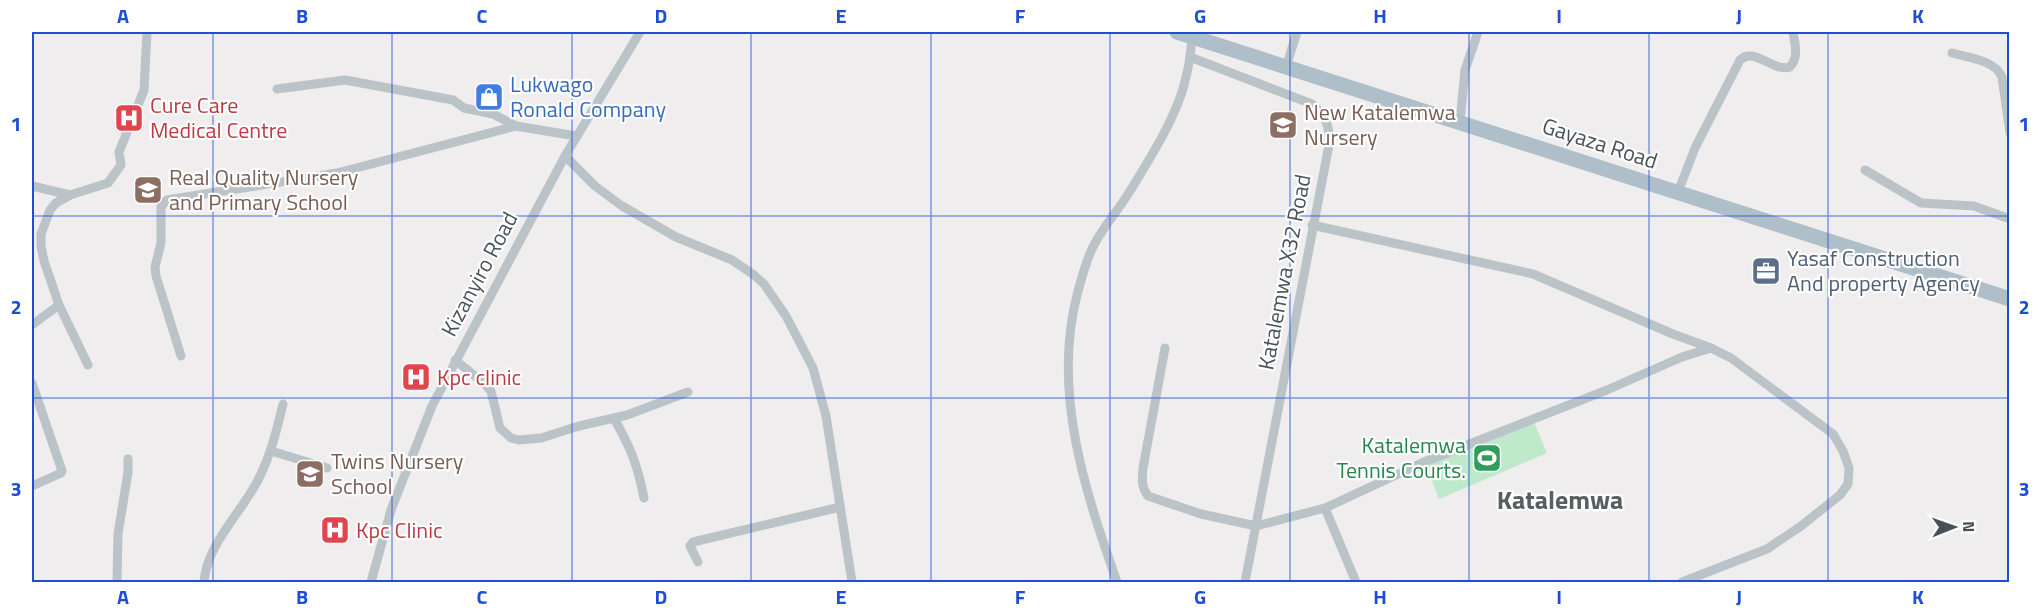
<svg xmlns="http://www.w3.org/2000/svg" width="2041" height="614" viewBox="0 0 2041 614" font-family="'Titillium Web',sans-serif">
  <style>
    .green { fill: #bfe9cb }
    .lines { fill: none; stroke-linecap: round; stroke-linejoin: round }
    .minor { stroke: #bac3c8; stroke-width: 9 }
    .primary { stroke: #afbfc9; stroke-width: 15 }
    .grid { fill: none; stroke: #1d4ed8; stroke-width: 1.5; stroke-opacity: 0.55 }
    .labels { text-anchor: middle; stroke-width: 4.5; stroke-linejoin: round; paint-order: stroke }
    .shop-label { font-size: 22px; fill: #366cbe; stroke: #fff; text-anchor: start }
    .health-label { font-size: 22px; fill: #be3a42; stroke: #fff; text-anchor: start }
    .education-label { font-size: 22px; fill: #785e54; stroke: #fff; text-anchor: start }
    .street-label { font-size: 22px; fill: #475258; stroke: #fff }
    .service-label { font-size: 22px; fill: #4e5e75; stroke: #fff; text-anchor: start }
    .leisure-label { font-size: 22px; fill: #27864d; stroke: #fff; text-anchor: end }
    .quarter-label { font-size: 26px; font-weight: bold; fill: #5a5e61; stroke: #fff }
    .neatline { fill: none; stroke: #1d4ed8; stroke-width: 2 }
    .grid-label { font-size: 20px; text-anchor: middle; font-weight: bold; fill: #1d4ed8 }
  </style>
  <rect width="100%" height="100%" fill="#efeded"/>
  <path class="green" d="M1533 420 1547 453 1439 499 1425 462Z"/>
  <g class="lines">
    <g class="minor">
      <path d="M1952 53C1969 58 1995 60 2002 77L2010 133"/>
      <path d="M1190 57 1312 104C1326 116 1330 126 1329 145L1245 582"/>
      <path d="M1286 67 1297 32"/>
      <path d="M277 89 345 80 453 100 464 108 493 114 516 126"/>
      <path d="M1460 122 1465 70 1478 32"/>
      <path d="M565 156 595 186 622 206 676 237 732 260 754 275 764 284 786 316 813 368 826 416 852 582"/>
      <path d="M1865 170 1921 203 1974 206 2010 219"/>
      <path d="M32 186 70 195"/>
      <path d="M1678 192 1695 148 1740 60C1754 46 1774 73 1790 67 1799 57 1795 44 1793 32"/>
      <path d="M1312 225 1533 274 1673 334 1711 348"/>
      <path d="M32 325 59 305"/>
      <path d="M1165 348 1143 468C1142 479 1141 487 1148 496L1201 514 1256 526 1325 508 1424 462 1607 390 1682 357 1711 348 1731 358 1833 434 1843 451 1849 468 1848 484 1840 495 1801 526 1767 549 1682 582"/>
      <path d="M181 356 156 276 155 267 161 243V207L167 200 337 173 516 126 576 136"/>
      <path d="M455 360 485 384 491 391 500 428 511 438 519 440 541 438 579 426 627 415 688 392"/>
      <path d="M88 365 59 305 44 261 41 246V234L50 210 56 203 70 195 108 183 121 165 119 152 144 90 147 32"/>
      <path d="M32 383 62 471 61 473 32 486"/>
      <path d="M614 418C631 449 637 463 644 498"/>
      <path d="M271 451 327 468"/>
      <path d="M1325 508 1356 582"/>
      <path d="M698 562 690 546 693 542 840 507"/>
      <path d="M117 582 118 534 128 472V459"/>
      <path d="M204 582C207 543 242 513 259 478 271 454 277 429 283 404"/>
      <path d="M371 582 391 510 432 406 565 156 640 32"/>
      <path d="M1117 582C1085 491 1052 392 1077 295 1082 277 1086 259 1095 243 1105 225 1119 209 1130 191 1149 160 1177 116 1185 81 1189 67 1191 52 1192 36"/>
    </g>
    <path class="primary" d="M1177 32 2010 299"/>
  </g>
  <path class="grid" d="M213 32V582M392 32V582M572 32V582M751 32V582M931 32V582M1110 32V582M1290 32V582M1469 32V582M1649 32V582M1828 32V582M32 216H2010M32 398H2010"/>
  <defs>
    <g id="shop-square" transform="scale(1.5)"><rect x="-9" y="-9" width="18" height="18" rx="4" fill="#3f7fe0" stroke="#fff"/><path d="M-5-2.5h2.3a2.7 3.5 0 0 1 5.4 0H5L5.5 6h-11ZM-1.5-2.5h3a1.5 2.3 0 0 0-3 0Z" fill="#fff"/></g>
    <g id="hospital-square" transform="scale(1.5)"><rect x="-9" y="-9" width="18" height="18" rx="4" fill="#e0444e" stroke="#fff"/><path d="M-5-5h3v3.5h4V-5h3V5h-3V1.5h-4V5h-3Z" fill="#fff"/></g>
    <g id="school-square" transform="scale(1.5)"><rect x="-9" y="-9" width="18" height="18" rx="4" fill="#8d6e63" stroke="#fff"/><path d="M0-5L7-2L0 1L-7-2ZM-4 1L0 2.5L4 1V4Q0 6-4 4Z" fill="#fff"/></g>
    <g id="office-square" transform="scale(1.5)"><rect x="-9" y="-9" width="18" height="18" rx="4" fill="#5c6f8a" stroke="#fff"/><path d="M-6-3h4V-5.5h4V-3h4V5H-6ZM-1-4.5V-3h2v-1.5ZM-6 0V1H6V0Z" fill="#fff"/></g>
    <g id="stadium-square" transform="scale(1.5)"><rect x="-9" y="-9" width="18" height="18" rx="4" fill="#2e9e5b" stroke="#fff"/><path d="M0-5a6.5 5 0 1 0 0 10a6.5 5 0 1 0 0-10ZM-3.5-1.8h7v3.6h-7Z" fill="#fff"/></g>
  </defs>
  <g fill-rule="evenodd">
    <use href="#shop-square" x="489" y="97"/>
    <use href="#hospital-square" x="129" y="118"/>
    <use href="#school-square" x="1283" y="125"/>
    <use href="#school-square" x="148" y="190"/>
    <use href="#office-square" x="1766" y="271"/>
    <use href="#hospital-square" x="416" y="377"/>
    <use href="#stadium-square" x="1487" y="458"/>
    <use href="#school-square" x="310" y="474"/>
    <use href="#hospital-square" x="335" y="530"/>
  </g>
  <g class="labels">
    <g class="shop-label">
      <text x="510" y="92">Lukwago<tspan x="510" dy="25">Ronald Company</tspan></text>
    </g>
    <g class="health-label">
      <text x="150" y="113">Cure Care<tspan x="150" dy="25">Medical Centre</tspan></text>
      <text x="437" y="385">Kpc clinic</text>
      <text x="356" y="538">Kpc Clinic</text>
    </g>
    <g class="education-label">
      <text x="1304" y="120">New Katalemwa<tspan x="1304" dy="25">Nursery</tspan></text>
      <text x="169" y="185">Real Quality Nursery<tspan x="169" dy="25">and Primary School</tspan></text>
      <text x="331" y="469">Twins Nursery<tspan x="331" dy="25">School</tspan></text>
    </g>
    <g class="street-label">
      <text transform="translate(1600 143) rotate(18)" y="8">Gayaza Road</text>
      <text transform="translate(1284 272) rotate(-79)" y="8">Katalemwa X32 Road</text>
      <text transform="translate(479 274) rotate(-62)" y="8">Kizanyiro Road</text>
    </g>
    <g class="service-label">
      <text x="1787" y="266">Yasaf Construction<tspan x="1787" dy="25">And property Agency</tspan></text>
    </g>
    <g class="leisure-label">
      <text x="1466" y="453">Katalemwa<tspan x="1466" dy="25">Tennis Courts.</tspan></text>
    </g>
    <g class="quarter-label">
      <text x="1560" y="509">Katalemwa</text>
    </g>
  </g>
  <rect width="2041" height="614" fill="none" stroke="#ffffff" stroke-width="66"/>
  <g transform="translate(1954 527) rotate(89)" stroke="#ffffff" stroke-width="4.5" paint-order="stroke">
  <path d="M0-4.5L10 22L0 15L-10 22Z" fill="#475258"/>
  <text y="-9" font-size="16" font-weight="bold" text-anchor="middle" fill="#475258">N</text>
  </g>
  <rect x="33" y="33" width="1975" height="548" class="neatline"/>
  <g class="grid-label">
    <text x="123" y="23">A</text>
    <text x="302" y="23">B</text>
    <text x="482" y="23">C</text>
    <text x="661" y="23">D</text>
    <text x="841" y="23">E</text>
    <text x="1020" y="23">F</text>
    <text x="1200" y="23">G</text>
    <text x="1380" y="23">H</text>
    <text x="1559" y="23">I</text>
    <text x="1739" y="23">J</text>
    <text x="1918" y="23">K</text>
    <text x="16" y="131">1</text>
    <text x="2024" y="131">1</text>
    <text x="16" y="314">2</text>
    <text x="2024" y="314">2</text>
    <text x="16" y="496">3</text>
    <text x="2024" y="496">3</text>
    <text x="123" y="604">A</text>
    <text x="302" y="604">B</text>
    <text x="482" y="604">C</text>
    <text x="661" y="604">D</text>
    <text x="841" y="604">E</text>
    <text x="1020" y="604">F</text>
    <text x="1200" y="604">G</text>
    <text x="1380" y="604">H</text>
    <text x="1559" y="604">I</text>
    <text x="1739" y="604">J</text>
    <text x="1918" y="604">K</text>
  </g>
</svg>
